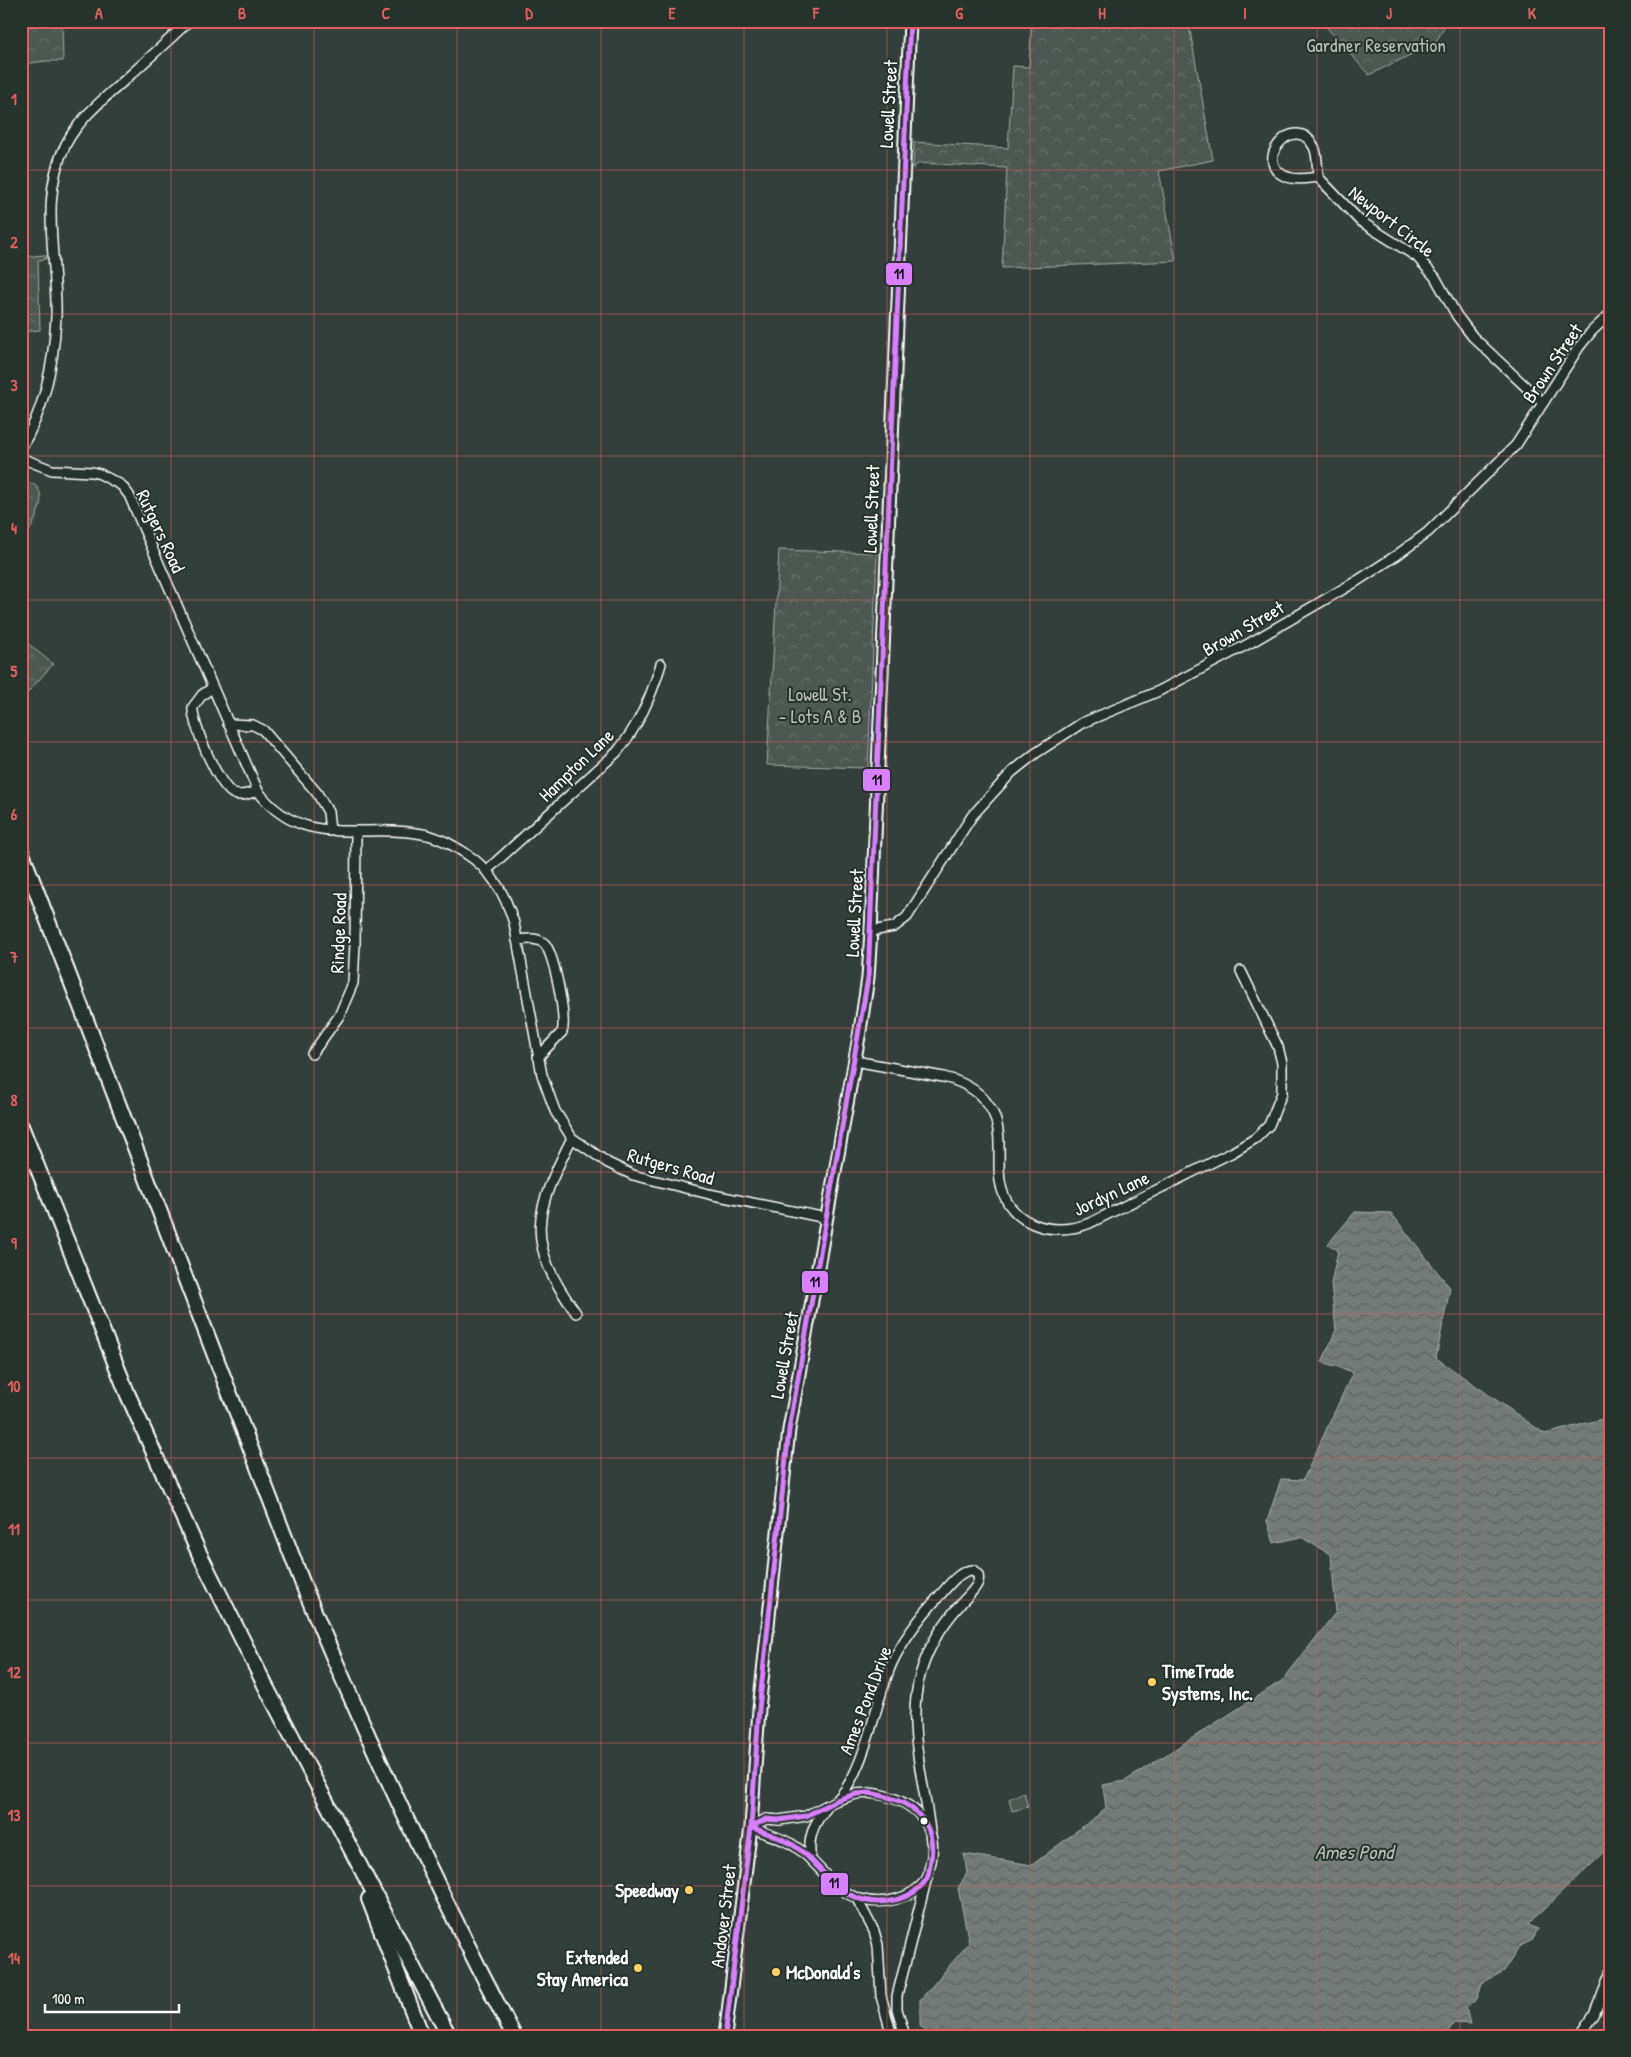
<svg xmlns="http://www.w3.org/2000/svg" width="1631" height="2057" viewBox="0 0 1631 2057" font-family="'Patrick Hand',sans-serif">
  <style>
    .grass { fill: #4d5853; stroke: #a6aca9 }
    .forest { fill: url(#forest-crowns); stroke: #a6aca9 }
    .water { fill: url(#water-waves); stroke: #abb0ae }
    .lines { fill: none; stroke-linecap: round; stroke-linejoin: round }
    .minor-casing { stroke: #fff; stroke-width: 12 }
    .major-casing { stroke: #fff; stroke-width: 15 }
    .highway-casing { stroke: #fff; stroke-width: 18 }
    .minor { stroke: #26332d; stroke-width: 9 }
    .major { stroke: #26332d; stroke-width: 11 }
    .highway { stroke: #26332d; stroke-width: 14 }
    .bus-1-casing { stroke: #26332d; stroke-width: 9 }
    .bus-1 { stroke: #d880ff; stroke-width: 5 }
    .grid { fill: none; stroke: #e05e5e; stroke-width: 1; stroke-opacity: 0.55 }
    .poi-dot { fill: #ffd166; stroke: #26332d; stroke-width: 2 }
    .bus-dot { fill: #fff; stroke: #26332d; stroke-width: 2 }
    .labels { text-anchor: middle; stroke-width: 4; stroke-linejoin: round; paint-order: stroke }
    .park-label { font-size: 19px; fill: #b8bcba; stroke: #26332d }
    .street-label { font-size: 19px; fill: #fff; stroke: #26332d }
    .poi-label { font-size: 19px; font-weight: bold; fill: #fff; stroke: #26332d; text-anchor: start }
    .water-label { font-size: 20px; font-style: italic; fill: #b9bdbc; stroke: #26332d }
    .line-badge { stroke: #26332d; stroke-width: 2 }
    .pale-badge-label { font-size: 14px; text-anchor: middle; font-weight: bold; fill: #111 }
    .neatline { fill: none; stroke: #e05e5e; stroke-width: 2 }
    .grid-label { font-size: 16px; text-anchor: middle; font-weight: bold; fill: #e05e5e }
  </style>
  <defs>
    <pattern id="forest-crowns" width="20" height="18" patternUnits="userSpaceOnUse" patternTransform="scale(1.25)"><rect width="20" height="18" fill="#4d5853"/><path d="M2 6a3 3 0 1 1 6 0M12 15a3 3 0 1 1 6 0" fill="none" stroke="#68716d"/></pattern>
    <pattern id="water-waves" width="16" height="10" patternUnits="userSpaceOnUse" patternTransform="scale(1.25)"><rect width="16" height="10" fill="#737b78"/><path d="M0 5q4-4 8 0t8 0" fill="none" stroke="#606462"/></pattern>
  </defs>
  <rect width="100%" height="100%" fill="#333f3a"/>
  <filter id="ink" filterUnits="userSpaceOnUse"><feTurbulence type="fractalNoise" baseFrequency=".02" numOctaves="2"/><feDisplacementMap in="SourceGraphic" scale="10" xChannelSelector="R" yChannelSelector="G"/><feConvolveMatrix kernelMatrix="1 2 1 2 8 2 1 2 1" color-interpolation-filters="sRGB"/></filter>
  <g filter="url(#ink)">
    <path class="grass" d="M1024 1792 1028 1807 1012 1811 1009 1799Z"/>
    <g class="forest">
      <path d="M21 21H62L63 61H47L21 64Z"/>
      <path d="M1032 21H1112L1189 25 1213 160 1159 171 1176 261 1002 268 1007 168 920 163 916 165 913 169 914 142 1008 148 1013 66 1029 67Z"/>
      <path d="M1321 21H1448L1435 43 1369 75Z"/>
      <path d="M45 255 46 259 38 260 40 330 21 332V257Z"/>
      <path d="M27 482C57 489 30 530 21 545V483Z"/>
      <path d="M779 550 877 553 868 768 767 765Z"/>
      <path d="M21 638 53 664 21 700Z"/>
    </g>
    <path class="water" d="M1355 1212 1391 1213 1450 1288 1436 1358 1545 1434 1610 1417V1847L1528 1924 1537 1930 1531 1941 1520 1946 1504 1971 1482 1983 1477 1999 1466 2008 1470 2024 1454 2023 1445 2036H932L920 2026V2000L969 1943 958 1888 967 1873 964 1854 1032 1865 1106 1809 1103 1785 1125 1781 1283 1680 1336 1612 1331 1555 1301 1537 1274 1543 1267 1521 1281 1479 1303 1480 1353 1372 1322 1362 1336 1330 1331 1284 1338 1250 1328 1244Z"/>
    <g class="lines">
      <g class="minor-casing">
        <g id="minor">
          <path d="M1318 177C1317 167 1318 155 1314 147 1294 108 1247 168 1291 178 1300 180 1309 178 1318 177L1360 221 1417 257 1435 277 1457 316 1473 337 1543 403"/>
          <path d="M21 448C45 409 54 362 56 317 58 260 38 198 66 144 80 117 105 98 127 78 148 59 169 40 189 21"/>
          <path d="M21 458 52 470 92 472 100 474 121 485 129 495 258 791C303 852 366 821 428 835 442 839 453 845 465 853 492 870 505 894 514 923L542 1075 555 1111 572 1138 608 1163 633 1175 709 1194 826 1218"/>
          <path d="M212 688 202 695 193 707C191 722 219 788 234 794 241 797 251 793 258 791"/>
          <path d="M228 724 253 725 263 730 317 793 328 812 330 831"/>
          <path d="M486 871 617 752C639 725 651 697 661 664"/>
          <path d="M871 931 894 927 907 917 972 816 1012 772 1036 753 1082 723 1159 691 1250 643 1357 581 1397 555 1428 532 1516 445 1579 347 1592 331 1610 314"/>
          <path d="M517 940C526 939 536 937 544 943 554 952 567 1020 562 1032L538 1057"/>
          <path d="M312 1054 339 1016 353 983 355 944 356 832"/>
          <path d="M855 1061 943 1077C965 1082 983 1092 993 1113 1003 1134 997 1160 1000 1181 1007 1225 1053 1238 1090 1223L1233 1152 1256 1138 1269 1125 1282 1093V1063L1278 1047 1241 971"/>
          <path d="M572 1138C534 1213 524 1241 576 1313"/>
          <path d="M869 1793C907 1797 940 1819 931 1862 929 1867 929 1876 926 1880 912 1899 881 1906 860 1899 834 1892 818 1862 796 1847 782 1837 766 1835 751 1827L766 1819 779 1820 806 1816 837 1800 856 1794Z"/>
          <path d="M837 1800C866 1770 875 1701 892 1663 904 1637 922 1615 941 1594 949 1585 960 1570 973 1570L978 1575C979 1579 979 1582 976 1586 972 1593 964 1599 959 1606 943 1624 928 1648 921 1672 904 1729 927 1785 931 1842"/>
          <path d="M811 1859C807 1841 813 1823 826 1809"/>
          <path d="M857 1899 874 1931 878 1945 881 1996 892 2036"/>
          <path d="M905 2036 897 2009V1996L926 1881"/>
          <path d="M1580 2036 1594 2015 1610 1974"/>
        </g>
      </g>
      <g class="major-casing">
        <path id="major" d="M725 2036 751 1827 759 1709 789 1430 860 1031 868 978 871 931 910 21"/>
      </g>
      <g class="highway-casing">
        <g id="highway">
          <path d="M21 851 304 1587C367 1740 437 1889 514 2036"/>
          <path d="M21 1126 128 1395 199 1553 266 1687 449 2036"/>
          <path d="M369 1899 422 2036"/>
        </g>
      </g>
      <use href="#minor" class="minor"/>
      <use href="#major" class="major"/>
      <use href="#highway" class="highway"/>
      <g class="bus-1-casing">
        <g id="bus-1">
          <path d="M869 1793C886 1796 904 1800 917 1813 932 1827 934 1847 930 1865 929 1870 929 1876 926 1880 913 1900 882 1906 860 1899 833 1891 819 1863 796 1847 783 1837 766 1834 751 1827L766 1819 779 1820 806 1816 837 1800 856 1794Z"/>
          <path d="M725 2036 751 1827 759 1709 789 1430 868 978 910 21"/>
        </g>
      </g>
      <use href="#bus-1" class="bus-1"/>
    </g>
  </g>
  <path class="grid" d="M171 21V2036M314 21V2036M457 21V2036M601 21V2036M744 21V2036M887 21V2036M1030 21V2036M1174 21V2036M1317 21V2036M1460 21V2036M21 170H1610M21 314H1610M21 456H1610M21 600H1610M21 742H1610M21 885H1610M21 1028H1610M21 1172H1610M21 1314H1610M21 1458H1610M21 1600H1610M21 1743H1610M21 1886H1610"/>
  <g class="poi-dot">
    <circle cx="1152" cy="1682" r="5"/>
    <circle cx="689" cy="1890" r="5"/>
    <circle cx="638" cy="1968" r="5"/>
    <circle cx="776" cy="1972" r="5"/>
  </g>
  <circle class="bus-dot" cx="924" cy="1821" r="4.5"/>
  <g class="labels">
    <g class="park-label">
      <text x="1376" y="52">Gardner Reservation</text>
      <text x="820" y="701">Lowell St.<tspan x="820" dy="22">- Lots A &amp; B</tspan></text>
    </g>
    <g class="street-label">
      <text transform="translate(888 104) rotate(-87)" y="7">Lowell Street</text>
      <text transform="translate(1392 221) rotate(38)" y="7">Newport Circle</text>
      <text transform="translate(1552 363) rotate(-56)" y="7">Brown Street</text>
      <text transform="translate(871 509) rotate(-88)" y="7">Lowell Street</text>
      <text transform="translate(161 531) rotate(65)" y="7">Rutgers Road</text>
      <text transform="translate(1243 628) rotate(-30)" y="7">Brown Street</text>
      <text transform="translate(576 765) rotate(-44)" y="7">Hampton Lane</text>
      <text transform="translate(854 913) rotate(-87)" y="7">Lowell Street</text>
      <text transform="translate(338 933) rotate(-88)" y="7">Rindge Road</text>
      <text transform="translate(671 1166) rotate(16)" y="7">Rutgers Road</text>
      <text transform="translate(1111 1193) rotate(-25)" y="7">Jordyn Lane</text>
      <text transform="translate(784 1355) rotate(-80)" y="7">Lowell Street</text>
      <text transform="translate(865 1700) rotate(-69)" y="7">Ames Pond Drive</text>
      <text transform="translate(723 1916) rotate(-83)" y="7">Andover Street</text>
    </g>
    <g class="poi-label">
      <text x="1162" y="1678">TimeTrade<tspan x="1162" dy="22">Systems, Inc.</tspan></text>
      <text x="679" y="1897" text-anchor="end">Speedway</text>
      <text x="628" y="1964" text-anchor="end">Extended<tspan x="628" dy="22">Stay America</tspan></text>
      <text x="786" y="1979">McDonald's</text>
    </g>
    <g class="water-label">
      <text x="1354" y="1859">Ames Pond</text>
    </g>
  </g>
  <g class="line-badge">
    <rect x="885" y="262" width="28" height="24" rx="5" fill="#d880ff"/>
    <rect x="862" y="768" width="29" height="24" rx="5" fill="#d880ff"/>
    <rect x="801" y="1270" width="28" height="24" rx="5" fill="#d880ff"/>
    <rect x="820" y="1872" width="29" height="24" rx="5" fill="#d880ff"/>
  </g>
  <g class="pale-badge-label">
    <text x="899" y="279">11</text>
    <text x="877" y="785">11</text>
    <text x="815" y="1287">11</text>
    <text x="834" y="1888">11</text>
  </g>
  <rect width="1631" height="2057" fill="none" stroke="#26332d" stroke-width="55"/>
  <path d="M45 2004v8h134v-8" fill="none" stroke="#ffffff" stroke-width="2.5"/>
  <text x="52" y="2004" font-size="15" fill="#ffffff" stroke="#26332d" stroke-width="4" paint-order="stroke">100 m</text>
  <rect x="28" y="28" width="1576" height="2002" class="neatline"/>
  <g class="grid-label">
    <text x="99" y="19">A</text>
    <text x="242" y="19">B</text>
    <text x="386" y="19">C</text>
    <text x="529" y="19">D</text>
    <text x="672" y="19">E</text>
    <text x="816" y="19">F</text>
    <text x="959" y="19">G</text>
    <text x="1102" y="19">H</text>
    <text x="1245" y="19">I</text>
    <text x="1389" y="19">J</text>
    <text x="1532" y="19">K</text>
    <text x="14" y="105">1</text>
    <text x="14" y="248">2</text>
    <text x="14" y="391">3</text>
    <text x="14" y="534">4</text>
    <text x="14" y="677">5</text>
    <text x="14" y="820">6</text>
    <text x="14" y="963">7</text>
    <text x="14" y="1106">8</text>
    <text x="14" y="1249">9</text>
    <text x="14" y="1392">10</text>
    <text x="14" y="1535">11</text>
    <text x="14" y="1678">12</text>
    <text x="14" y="1821">13</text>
    <text x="14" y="1964">14</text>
  </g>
</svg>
